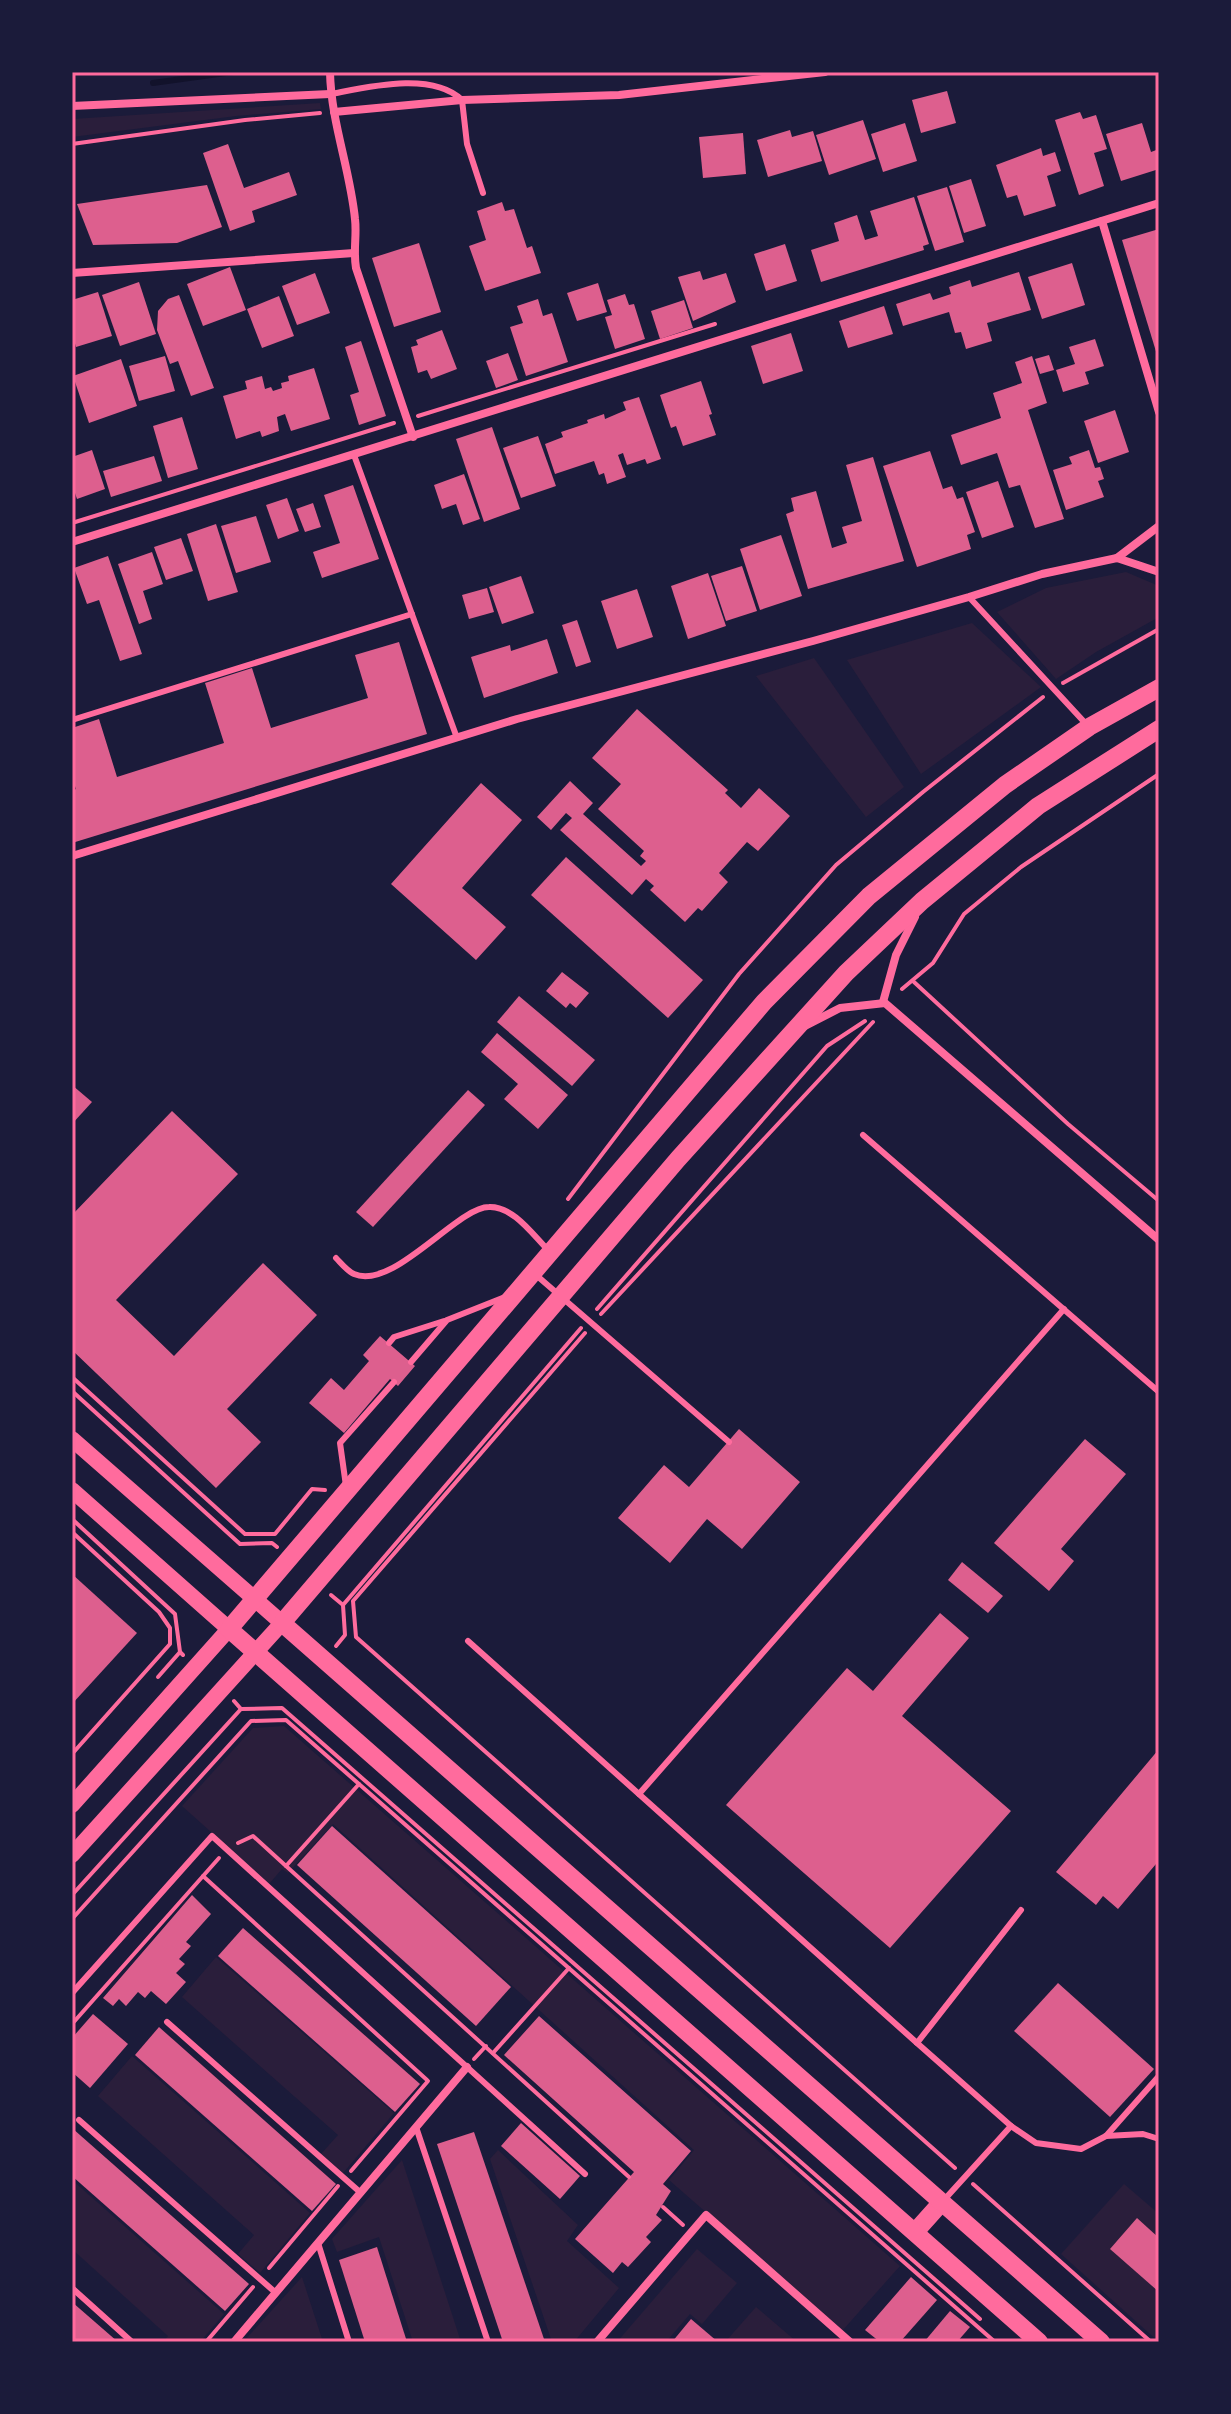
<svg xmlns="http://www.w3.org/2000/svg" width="1231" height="2414" viewBox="0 0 1231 2414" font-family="'Open Sans',sans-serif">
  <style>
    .green { fill: #2a1e3b }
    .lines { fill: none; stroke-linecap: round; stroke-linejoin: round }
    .stream { stroke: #12122b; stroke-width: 6 }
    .building { fill: #dd5f8e }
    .path { stroke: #ff6b9d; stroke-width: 4 }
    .service { stroke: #ff6b9d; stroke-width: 6 }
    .minor { stroke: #ff6b9d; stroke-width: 8 }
    .secondary { stroke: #ff6b9d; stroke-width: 16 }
    .primary { stroke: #ff6b9d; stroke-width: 18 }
    .neatline { fill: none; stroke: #ff6b9d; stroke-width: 3 }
  </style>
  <rect width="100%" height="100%" fill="#1b1b3a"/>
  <g class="green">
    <path d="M320 103 321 109 236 116 72 137V119Z"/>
    <path d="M1126 572 1159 586V617L1096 652 1056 679 997 612 1046 588Z"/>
    <path d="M972 623 1041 687 921 774 847 660Z"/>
    <path d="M814 658 904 787 866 817 756 676Z"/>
    <path d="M284 1726 900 2266 842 2331 669 2180 694 2150 333 1824 288 1873 282 1869 269 1884 182 1806 253 1728Z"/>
    <path d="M216 1957 394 2113 343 2173 321 2154 338 2135 182 1997Z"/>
    <path d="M132 2056 310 2213 260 2273 238 2254 254 2235 98 2096Z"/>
    <path d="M498 2150 578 2225 567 2241 619 2288 574 2342H552L490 2159Z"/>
    <path d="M402 2160 461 2342H413L379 2237 337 2252 332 2239Z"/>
    <path d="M72 2180 224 2314 200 2342H163L168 2336 72 2249Z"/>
    <path d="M1124 2184 1159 2214V2342L1061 2254Z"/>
    <path d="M697 2249 737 2283 702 2324 690 2314 666 2342H617Z"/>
    <path d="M302 2277 323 2342H243Z"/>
    <path d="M756 2307 797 2342 726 2341Z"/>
  </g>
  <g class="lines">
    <path class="stream" d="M153 83 233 72"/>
  </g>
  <g class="building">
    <path d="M947 91 956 123 921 133 912 100Z"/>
    <path d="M1080 112 1083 119 1096 115 1107 149 1094 153 1104 186 1079 195 1055 120Z"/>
    <path d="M863 120 876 159 829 175 816 135Z"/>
    <path d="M905 123 917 161 883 172 871 134Z"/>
    <path d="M1142 123 1151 152 1159 149V169L1121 181 1106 134Z"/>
    <path d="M790 130 792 137 813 131 822 161 768 177 757 140Z"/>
    <path d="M743 133 746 174 703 178 699 137Z"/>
    <path d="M228 144 244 188 289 172 297 195 252 211 255 222 230 231 203 153Z"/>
    <path d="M1041 148 1043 156 1055 152 1061 171 1047 176 1056 206 1024 216 1017 195 1007 198 996 165Z"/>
    <path d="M971 179 986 226 964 233 949 186Z"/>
    <path d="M207 185 222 227 177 243 93 245 77 204Z"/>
    <path d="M947 187 964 242 935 251 917 196Z"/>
    <path d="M914 197 929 244 923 246 924 250 821 282 811 250 839 241 834 223 857 215 865 240 878 236 870 211Z"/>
    <path d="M502 202 505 211 514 209 527 248 532 246 541 273 485 291 469 246 486 240 477 211Z"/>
    <path d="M1159 229V358H1158L1122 240Z"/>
    <path d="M419 243 441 312 394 327 372 258Z"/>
    <path d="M785 244 797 281 766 291 754 254Z"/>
    <path d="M1072 263 1085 305 1042 319 1028 277Z"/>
    <path d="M230 267 246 310 203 326 187 284Z"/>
    <path d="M700 271 703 280 726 273 736 302 693 321 678 277Z"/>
    <path d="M1019 272 1031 310 987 323 992 341 966 349 961 332 955 333 949 312 903 326 896 304 930 293 933 300 951 294 949 287 970 280 972 287Z"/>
    <path d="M315 273 330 313 297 325 282 286Z"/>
    <path d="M139 282 156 334 120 346 102 295Z"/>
    <path d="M598 283 607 312 577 321 567 293Z"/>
    <path d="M98 292 112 336 76 347 72 333V300Z"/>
    <path d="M625 294 629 305 634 304 645 339 615 349 605 317 612 315 607 300Z"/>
    <path d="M179 295 214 388 191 396 178 361 170 364 157 330 158 311 168 299Z"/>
    <path d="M279 296 294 336 262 348 247 309Z"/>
    <path d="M538 299 543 316 552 313 568 362 526 376 510 327 523 323 517 306Z"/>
    <path d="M684 300 693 328 660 339 651 311Z"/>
    <path d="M884 306 893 334 848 348 839 321Z"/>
    <path d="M442 330 457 369 431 379 427 370 418 373 411 347 418 345 416 340Z"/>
    <path d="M791 333 803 371 763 384 751 346Z"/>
    <path d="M1095 339 1104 366 1085 372 1089 384 1063 392 1056 370 1075 364 1069 347Z"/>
    <path d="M361 341 386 416 359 425 350 395 359 392 345 347Z"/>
    <path d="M508 353 518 380 496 388 486 361Z"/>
    <path d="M1049 355 1054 370 1040 374 1035 359Z"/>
    <path d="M165 356 175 391 139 401 129 366Z"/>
    <path d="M1032 356 1047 403 1028 410 1064 519 1035 528 1020 485 1009 488 997 453 961 465 951 435 1001 418 993 393 1022 383 1015 362Z"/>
    <path d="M121 359 137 406 89 423 73 376Z"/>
    <path d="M314 368 330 419 291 431 285 414 277 417 279 431 262 437 260 431 236 439 223 396 247 389 245 381 262 376 265 389 271 387 273 391 282 388 281 383 289 381 288 376Z"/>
    <path d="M701 381 712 414 709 415 716 435 683 446 676 426 671 428 660 395Z"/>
    <path d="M639 397 661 459 647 464 645 459 627 465 623 453 618 455 626 477 607 484 604 473 599 475 594 461 555 474 545 444 563 437 561 432 588 423 587 420 604 414 605 419 626 410 623 402Z"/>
    <path d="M1115 410 1129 452 1098 463 1084 421Z"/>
    <path d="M182 417 198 469 168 478 153 426Z"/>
    <path d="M492 427 520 509 484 522 456 439Z"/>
    <path d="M538 436 556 486 521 498 503 448Z"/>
    <path d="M92 450 105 489 77 499 75 493 72 494V457Z"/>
    <path d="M1089 450 1095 468 1100 467 1104 479 1098 481 1104 497 1066 510 1053 470 1072 464 1069 457Z"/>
    <path d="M930 451 943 489 952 486 957 499 963 497 975 532 967 535 971 549 917 567 883 466Z"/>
    <path d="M154 456 162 481 111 497 103 471Z"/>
    <path d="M873 457 904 561 808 589 786 514 794 511 791 498 816 491 832 548 847 543 842 527 862 521 846 465Z"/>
    <path d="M464 474 480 519 463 525 456 504 442 509 434 485Z"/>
    <path d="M998 481 1014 527 982 538 966 492Z"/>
    <path d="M353 485 379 559 322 578 313 552 340 543 324 495Z"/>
    <path d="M287 498 299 531 278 539 266 505Z"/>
    <path d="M313 503 321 527 305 532 296 509Z"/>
    <path d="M256 516 271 562 236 573 221 526Z"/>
    <path d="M216 524 238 592 208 601 187 534Z"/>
    <path d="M781 535 802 596 760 610 740 549Z"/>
    <path d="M181 538 193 571 166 580 154 547Z"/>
    <path d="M152 552 163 584 143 591 152 619 139 624 118 564Z"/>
    <path d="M108 556 142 654 120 661 99 600 87 604 74 568Z"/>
    <path d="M742 566 757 611 726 621 711 576Z"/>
    <path d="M708 573 726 626 688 639 671 586Z"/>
    <path d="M521 576 534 613 502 624 489 587Z"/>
    <path d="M487 588 494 612 469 619 462 595Z"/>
    <path d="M637 589 653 637 617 649 601 601Z"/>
    <path d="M577 620 591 662 576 667 562 625Z"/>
    <path d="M547 639 558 673 484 698 471 657 510 645 511 651Z"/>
    <path d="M399 642 427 734 72 843V791L76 789 72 777V728L99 719 117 777 224 743 205 683 252 668 271 728 368 698 355 655Z"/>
    <path d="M637 709 728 790 725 793 741 808 759 788 790 816 758 851 747 842 719 873 728 882 702 911 698 908 685 922 650 890 654 886 646 879 632 895 560 830 572 818 566 813 551 830 537 817 570 781 593 803 583 814 641 866 646 861 640 856 644 851 598 809 621 784 592 758Z"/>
    <path d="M481 783 522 820 462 888 506 927 476 960 391 884Z"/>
    <path d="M566 857 703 980 668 1018 531 895Z"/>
    <path d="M562 972 589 993 576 1008 570 1003 566 1008 546 991Z"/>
    <path d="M519 996 595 1060 572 1086 497 1022Z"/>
    <path d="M497 1033 568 1095 538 1129 504 1099 518 1084 481 1052Z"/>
    <path d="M72 1085 92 1102 72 1124Z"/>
    <path d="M468 1090 485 1105 373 1227 356 1212Z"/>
    <path d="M172 1111 238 1174 116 1300 174 1356 263 1263 317 1315 227 1409 261 1442 216 1488 72 1350V1215Z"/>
    <path d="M380 1336 415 1366 398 1386 390 1379 344 1433 309 1403 331 1378 344 1390 369 1361 363 1355Z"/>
    <path d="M739 1429 800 1482 742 1549 707 1519 670 1563 618 1518 664 1465 689 1487Z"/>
    <path d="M1085 1439 1126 1474 1061 1549 1074 1561 1049 1591 994 1543Z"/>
    <path d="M962 1562 1003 1596 988 1613 948 1580Z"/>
    <path d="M72 1574 137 1633 72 1704Z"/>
    <path d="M940 1613 969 1638 902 1716 1011 1811 890 1948 726 1805 847 1668 873 1691Z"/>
    <path d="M1159 1749V1867L1156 1864 1118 1909 1103 1896 1096 1905 1056 1872Z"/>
    <path d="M332 1826 511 1987 476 2026 297 1865Z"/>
    <path d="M192 1895 211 1914 186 1942 191 1946 179 1959 185 1964 176 1973 186 1982 166 2004 151 1991 145 1998 138 1992 126 2006 119 1999 113 2006 103 1998Z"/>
    <path d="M243 1928 420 2084 395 2112 218 1956Z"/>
    <path d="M1058 1983 1154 2069 1110 2117 1014 2031Z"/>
    <path d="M93 2014 128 2044 90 2088 72 2072V2038Z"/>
    <path d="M539 2016 691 2151 663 2184 671 2191 656 2215 662 2220 646 2237 651 2242 628 2267 622 2262 613 2273 575 2239 634 2172 504 2055Z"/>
    <path d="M159 2027 336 2184 312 2211 135 2055Z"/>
    <path d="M521 2123 580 2176 560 2199 501 2146Z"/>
    <path d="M72 2128 249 2284 225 2311 72 2176Z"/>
    <path d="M474 2132 545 2342H503L437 2144Z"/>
    <path d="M1137 2218 1159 2238V2292L1110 2249Z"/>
    <path d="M377 2247 407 2342H365L339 2260Z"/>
    <path d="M911 2277 937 2300 900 2342H880L865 2330Z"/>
    <path d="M72 2302 118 2342H72Z"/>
    <path d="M950 2311 970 2327 957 2342H924Z"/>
    <path d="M691 2319 718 2342H672Z"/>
  </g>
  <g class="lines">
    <g class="path">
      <path d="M72 144 245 120 320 113"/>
      <path d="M418 416 715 324"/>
      <path d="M72 523 394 423"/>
      <path d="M1063 683 1159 629"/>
      <path d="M914 982 1068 1124 1159 1201"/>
      <path d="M902 989 933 963 964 914 1021 867 1159 774"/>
      <path d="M568 1199 739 974 836 865 923 792 1043 697"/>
      <path d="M597 1309 827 1046 865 1021"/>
      <path d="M601 1314 873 1022"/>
      <path d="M585 1333 353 1601 356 1637 955 2168"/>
      <path d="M72 1377 245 1534H275L312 1489 325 1490"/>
      <path d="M72 1391 240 1544 272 1543 277 1547"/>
      <path d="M72 1519 175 1614 180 1652 183 1655"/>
      <path d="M72 1532 159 1612 170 1628V1644L72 1754"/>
      <path d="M331 1595 343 1605 345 1635 336 1646"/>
      <path d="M343 1605 581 1328"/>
      <path d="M158 1677 180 1652"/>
      <path d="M234 1701 241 1709 282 1708 980 2319"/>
      <path d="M238 1843 253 1836 286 1866 359 1784"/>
      <path d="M286 1866 629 2177"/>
      <path d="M203 1876 427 2080"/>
      <path d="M72 1895 241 1709"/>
      <path d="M72 1919 251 1721 286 1720 995 2342"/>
      <path d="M72 2024 219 1858"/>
      <path d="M493 2053 569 1968"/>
      <path d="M474 2059 486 2046"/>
      <path d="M351 2171 428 2081"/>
      <path d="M973 2184 1151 2342"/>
      <path d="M663 2207 683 2225"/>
      <path d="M269 2268 338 2186"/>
      <path d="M206 2342 253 2287"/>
    </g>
    <g class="service">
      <path d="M331 94C368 87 432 71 462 100L467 144 483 193"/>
      <path d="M354 455 457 738"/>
      <path d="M969 597 1087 725"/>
      <path d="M72 720 412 614"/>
      <path d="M863 1135 1159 1392"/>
      <path d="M336 1258C341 1263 347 1271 354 1274 393 1291 457 1207 489 1207 513 1206 533 1235 548 1250"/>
      <path d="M536 1275 729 1442"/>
      <path d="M389 1343 394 1337 444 1321"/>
      <path d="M411 1362 447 1320 505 1297"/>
      <path d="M346 1486 340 1443 394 1382"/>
      <path d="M468 1641 917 2043 1011 2126 1036 2143 1081 2149 1106 2136 1159 2076"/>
      <path d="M639 1794 1064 1309"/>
      <path d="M72 1993 212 1836 585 2174"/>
      <path d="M167 2022 361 2193"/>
      <path d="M917 2043 1021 1910"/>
      <path d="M79 2120 276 2293"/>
      <path d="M416 2127 488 2342"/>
      <path d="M1106 2136 1143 2134 1159 2139"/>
      <path d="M944 2200 1011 2126"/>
      <path d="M318 2243 349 2342"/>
      <path d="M72 2288 132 2342"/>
    </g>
    <g class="minor">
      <path d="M330 72C331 122 350 169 355 219 357 235 353 251 356 268L413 437"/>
      <path d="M72 106 330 94"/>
      <path d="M334 112 462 100 619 95 825 72"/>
      <path d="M1102 221 1159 412"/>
      <path d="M72 273 354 253"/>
      <path d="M72 542 1159 203"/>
      <path d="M1117 558 1159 526"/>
      <path d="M72 856 517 719 813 641 969 597 1042 574 1117 558 1159 572"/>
      <path d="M883 1002 896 955 915 917"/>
      <path d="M805 1026 840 1008 885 1003 1159 1240"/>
      <path d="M234 2342 467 2067"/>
      <path d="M597 2342 706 2215 850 2342"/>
    </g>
    <g class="secondary">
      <path d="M72 1439 282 1623 72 1855"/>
      <path d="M72 1490 229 1629 72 1805"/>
    </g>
    <g class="primary">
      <path d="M915 2232 941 2203"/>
      <path d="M1039 2342 229 1629 764 1002 869 896 1005 785 1089 727 1159 688"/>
      <path d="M1101 2342 282 1623 678 1159 846 973 922 901 1038 806 1159 729"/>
    </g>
  </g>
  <rect width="1231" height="2414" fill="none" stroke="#1b1b3a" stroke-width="148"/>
  <rect x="74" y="74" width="1083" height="2266" class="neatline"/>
</svg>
